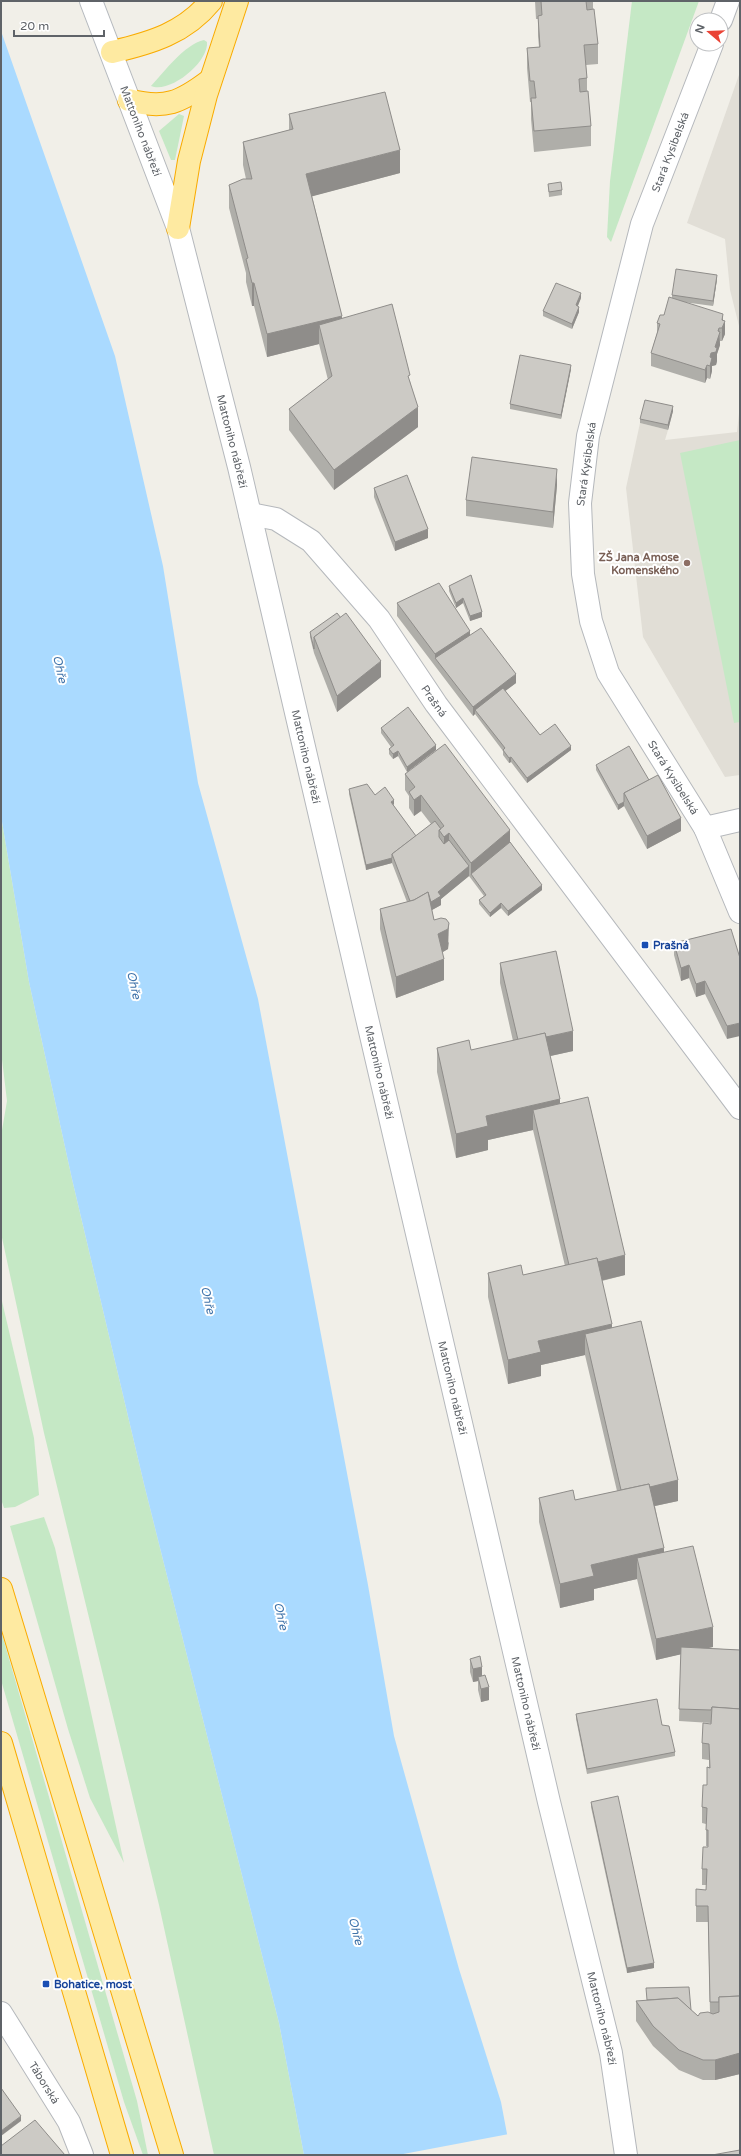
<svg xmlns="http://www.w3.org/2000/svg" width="741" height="2156" viewBox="0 0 741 2156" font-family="'Varela Round',sans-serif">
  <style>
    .education { fill: #e1ded6 }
    .green { fill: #c5e8c5 }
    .water { fill: #aadaff }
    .pier { fill: #f1efe8 }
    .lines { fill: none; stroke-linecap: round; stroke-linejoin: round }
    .minor-casing { stroke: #b5b8bc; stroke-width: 24 }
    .tertiary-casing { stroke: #b5b8bc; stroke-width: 24 }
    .secondary-casing { stroke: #b6babf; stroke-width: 24 }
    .trunk-casing { stroke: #f9ab00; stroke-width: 24 }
    .minor { stroke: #fff; stroke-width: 22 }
    .tertiary { stroke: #fff; stroke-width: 22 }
    .secondary { stroke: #fff; stroke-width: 22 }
    .trunk { stroke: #feeaa1; stroke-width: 22 }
    .wall { fill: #afaea9 }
    .shaded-wall { fill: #8f8d8a }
    .building { fill: #cccac5; stroke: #8f8d8a }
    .education-dot { fill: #8d6e63; stroke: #fff; stroke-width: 1.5 }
    .transit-dot { fill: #1a4fb4; stroke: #fff; stroke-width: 1.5 }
    .labels { text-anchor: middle; stroke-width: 4; stroke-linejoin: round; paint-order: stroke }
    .street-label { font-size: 11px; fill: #5f6368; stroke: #fff }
    .education-label { font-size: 11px; font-weight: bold; fill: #785e54; stroke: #fff; text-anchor: end }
    .transit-label { font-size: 11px; font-weight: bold; fill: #164399; stroke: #fff; text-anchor: start }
    .water-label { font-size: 12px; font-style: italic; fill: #4174aa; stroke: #fff }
  </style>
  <rect width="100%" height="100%" fill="#f1efe8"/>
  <g class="education">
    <path d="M740 72V330L730 290 725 239 687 223Z"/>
    <path d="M740 404V775L725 777 643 637 626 488 640 423 668 430 665 440 737 432Z"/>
  </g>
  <g class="green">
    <path d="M632 1H699L611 242 607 237 610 181Z"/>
    <path d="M204 40 207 42C209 62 170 94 151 86 164 72 185 44 204 40Z"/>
    <path d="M179 114 184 116 175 160H171L159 131Z"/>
    <path d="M740 440V722L734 723 680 453Z"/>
    <path d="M1 816 29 982 72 1179 144 1484 279 2023 304 2155H214L159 1905 44 1433 1 1233V1136L7 1101 1 1051Z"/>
    <path d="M1 1297 34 1438 39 1495 15 1507 4 1508 1 1499Z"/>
    <path d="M44 1517 55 1548 124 1863 90 1798 68 1729 10 1526Z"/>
    <path d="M1 1631 137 2101 148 2155H143L124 2102 1 1680Z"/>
  </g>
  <path class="water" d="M1 31 115 356 163 566 198 783 258 999 368 1585 394 1736 459 1969 501 2102 511 2155H304L279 2023 144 1484 72 1179 29 982 1 816Z"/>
  <path class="pier" d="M509 2134 513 2155H398Z"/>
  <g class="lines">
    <g class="minor-casing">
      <g id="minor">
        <path d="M721 20 728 1"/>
        <path id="s1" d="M712 44 642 224 588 436 580 503 583 574 591 621 608 673 705 828 740 912"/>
        <path d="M705 828 740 820"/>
        <path id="s2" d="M1 2013 69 2122 82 2155"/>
      </g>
    </g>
    <g class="tertiary-casing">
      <g id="tertiary">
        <path id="s3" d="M129 100 178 228 239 467 549 1802 611 2053 626 2155"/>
        <path id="s4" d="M250 514 276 519 311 541 379 619 436 704 740 1108"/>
      </g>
    </g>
    <g class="secondary-casing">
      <path id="secondary" d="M91 1 129 100"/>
    </g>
    <g class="trunk-casing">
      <g id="trunk">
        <path d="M112 52C151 43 185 33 211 1"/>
        <path d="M129 100C165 110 181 102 209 81"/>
        <path d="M178 228 189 161 206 95 237 1"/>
        <path d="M1 1589 172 2155"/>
        <path d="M1 1743 122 2155"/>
      </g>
    </g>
    <use href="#minor" class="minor"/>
    <use href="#tertiary" class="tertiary"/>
    <use href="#secondary" class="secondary"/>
    <use href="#trunk" class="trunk"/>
  </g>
  <g class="wall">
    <path d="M535 1H593V9L598 44V64L586 65 587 78V92L591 126V146L534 152 531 119V102H530L527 68V48L539 47 538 36V19H536Z"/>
    <path d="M289 114 400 173 312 196 342 318 410 381 418 427 334 490 289 430V409L328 380 319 344 267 357 254 306H252L246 282V273L229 208V185L246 179 243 165V142L289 130Z"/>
    <path d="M548 184 562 190V195L549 197Z"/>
    <path d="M717 279 713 306 683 302 723 320 725 334 722 341H720V345L717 354V361L716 365 712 366V371L710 379 707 378 705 383 651 366V353L657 333V323L664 315 672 298V295Z"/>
    <path d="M581 298 578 306 579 312 572 329 543 316V311Z"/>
    <path d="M571 369 561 419 510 409V404Z"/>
    <path d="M673 411 668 430 640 423V419Z"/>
    <path d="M557 485 553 528 466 516V500Z"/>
    <path d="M374 488 428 538 395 551 374 497Z"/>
    <path d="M471 575 482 617 470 621 463 603 456 608 449 591V586Z"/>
    <path d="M397 603 470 635 516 683 505 691 540 735 571 750 527 783 511 762 509 763 503 755V751L475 714 473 716 397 616Z"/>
    <path d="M341 618 381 677 337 712 314 653 310 637V632Z"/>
    <path d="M381 728 436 750 407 772 398 756 393 759 389 754V749L391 747 381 733Z"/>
    <path d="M596 765 649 780 681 831 647 849 624 806 618 810 596 770Z"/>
    <path d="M405 774 510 842 542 890 508 916 501 908 490 917 479 904V900L484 896 469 876 441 899V905L432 910 434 920 449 943 448 949 442 952 444 980 396 998 380 929V909L407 902 392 863 366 870 349 794V789L375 795 394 804 393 805 416 836 431 824 421 811 414 816 409 808V796L405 790Z"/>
    <path d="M731 929 727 1039 705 994 696 997 689 978 681 981 674 955V943Z"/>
    <path d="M500 963 573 1051 550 1056 560 1103 625 1275 602 1281 612 1328 678 1501 655 1506 664 1553 713 1647 707 1648 740 1650V2074L715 2080H703L679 2070 653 2046 636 2021V2001L691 2010 698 2016 710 2013 708 1922H696V1906L706 1890 707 1885H702V1869L708 1846H706V1824L702 1823V1807L707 1785 709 1768V1760L702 1759V1743L711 1723 679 1721 681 1654 656 1660 637 1579 594 1589V1600L560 1608 539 1522V1498L575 1500 617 1491 585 1355 541 1365V1376L508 1384 488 1297V1273L523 1275 565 1266 533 1130 488 1140V1150L456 1158 437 1072V1048L471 1050 513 1041 500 983Z"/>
    <path d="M470 1659 482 1676 489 1700 481 1702 478 1690V1681L473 1682 470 1672Z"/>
    <path d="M576 1714 662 1725 675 1752V1756L587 1774 576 1719Z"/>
    <path d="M591 1802 654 1968 627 1973 591 1807Z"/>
  </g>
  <g class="shaded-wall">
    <path d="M400 150V173L306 198V174Z"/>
    <path d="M717 275V279L713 306V301Z"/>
    <rect x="252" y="283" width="2" height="23"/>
    <path d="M581 293V298L576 310V305Z"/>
    <path d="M579 307V312L572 329V324Z"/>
    <path d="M723 314V325L725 321V334L722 341V320Z"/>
    <path d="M342 316V339L319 325V344L267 357V334Z"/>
    <path d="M719 328 720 345 717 354V361L716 365 712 366V371L710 379V357L711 353 715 347 718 331Z"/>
    <path d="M571 365V369L561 419V415Z"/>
    <path d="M707 365V378L705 383V370Z"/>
    <path d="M673 406V411L668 430V425Z"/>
    <path d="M418 407V427L334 490V470Z"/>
    <path d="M557 469V485L553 528V512Z"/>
    <path d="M428 529V538L395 551V542Z"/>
    <path d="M463 598V603L456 608V603Z"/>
    <path d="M482 612V617L470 621V616Z"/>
    <path d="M470 631V644L435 658V654Z"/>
    <path d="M381 661V677L337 712V696Z"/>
    <path d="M516 674V683L477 712 475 710V714L473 716V707Z"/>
    <path d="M436 745V750L407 772V767Z"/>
    <path d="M571 746V750L527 783V778Z"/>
    <path d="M398 751V756L393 759V754Z"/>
    <path d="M511 757V762L509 763V758Z"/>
    <path d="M421 795V811L414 816V800Z"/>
    <path d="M394 800V804L391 807V802Z"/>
    <path d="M624 802V806L618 810V805Z"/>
    <path d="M681 818V831L647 849V836Z"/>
    <path d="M510 830V846L471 874V863Z"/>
    <path d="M449 833V849L444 853V837Z"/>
    <path d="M392 858V863L366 870V865Z"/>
    <path d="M469 866V876L441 899V905L414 920 438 892Z"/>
    <path d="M542 885V890L508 916V911Z"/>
    <path d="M501 903V908L490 917V913Z"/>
    <path d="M449 923 448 949 438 955V934Z"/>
    <path d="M444 959V980L396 998V977Z"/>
    <path d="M689 965V978L681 981V968Z"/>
    <path d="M705 981V994L696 997V984Z"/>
    <path d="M740 1023V1036L727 1039V1026Z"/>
    <path d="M573 1031V1051L519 1063V1043Z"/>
    <path d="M560 1099V1123L533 1110V1130L488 1140V1150L456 1158V1134L486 1116Z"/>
    <path d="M625 1255V1275L570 1288V1268Z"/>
    <path d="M612 1324V1348L585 1334V1355L541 1365V1376L508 1384V1360L538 1341Z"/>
    <path d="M678 1480V1501L622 1513V1493Z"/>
    <path d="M664 1548V1572L637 1558V1579L594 1589V1600L560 1608V1584L591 1565Z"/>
    <path d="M713 1627V1647L656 1660V1639Z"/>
    <path d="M482 1667V1680L478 1677V1681L473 1682V1669Z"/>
    <path d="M489 1687V1700L481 1702V1689Z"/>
    <path d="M654 1963V1968L627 1973V1968Z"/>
    <path d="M740 2053V2074L715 2080V2060Z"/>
    <path d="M21 2116V2121L1 2136V2131Z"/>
  </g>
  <g class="building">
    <path d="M541 1H586L587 10 594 9 598 44 584 45 587 78 579 79 580 92 588 91 591 126 534 131 531 98H536L534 81H530L527 48 540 47 538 16 542 15Z"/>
    <path d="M385 92 400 150 306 174 342 316 267 334 254 283H252L246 259 248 258 229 185 243 179H252L243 142 293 129 289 114Z"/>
    <path d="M561 182 562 190 549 192 548 184Z"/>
    <path d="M676 269 717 275 713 301 672 295Z"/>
    <path d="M556 283 581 293 576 305 579 307 572 324 543 311Z"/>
    <path d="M669 297 723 314 722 320 725 321 722 328H719L718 331 720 332 715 347 717 348 716 352 711 353 710 357 712 358 710 366 707 365 705 370 651 353 660 324 657 323 660 315H664Z"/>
    <path d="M392 304 410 375 408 376 418 407 334 470 289 409 332 376 319 325Z"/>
    <path d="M520 355 571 365 561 415 510 404Z"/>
    <path d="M645 400 673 406 668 425 640 419Z"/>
    <path d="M472 457 557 469 553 512 466 500Z"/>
    <path d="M407 475 428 529 395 542 374 488Z"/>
    <path d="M471 575 482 612 470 616 463 598 456 603 449 586Z"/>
    <path d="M439 583 470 631 435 654 397 603Z"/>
    <path d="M337 613 341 618 314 637V649L310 632Z"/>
    <path d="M346 613 381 661 337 696 314 637Z"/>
    <path d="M481 628 516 674 473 707 435 658Z"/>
    <path d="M503 688 540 735 555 724 571 746 527 778 511 757 509 758 503 750 505 748 475 710Z"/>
    <path d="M408 707 436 745 407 767 398 751 393 754 389 749 394 745 381 728Z"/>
    <path d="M445 744 510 830 471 863 449 833 444 837 439 830 444 826 421 795 414 800 409 792 415 787 405 774Z"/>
    <path d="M629 746 649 780 624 793V802L618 805 596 765Z"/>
    <path d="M658 775 681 818 647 836 624 793Z"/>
    <path d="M367 784 375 795 385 787 394 800 391 802 416 836 392 854V858L366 865 349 789Z"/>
    <path d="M435 821 441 829 439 830V837L444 844 449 840 469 866 438 892 441 896 431 902 428 892 414 900 410 901 392 854Z"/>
    <path d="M510 842 542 885 508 911 501 903 490 913 479 900 486 895 471 874Z"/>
    <path d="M428 892 434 920 441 918 446 919 449 923 448 929 438 934 444 959 396 977 380 909 414 900Z"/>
    <path d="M731 929 740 958V1023L727 1026 705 981 696 984 689 965 681 968 674 943Z"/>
    <path d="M556 951 573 1031 546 1037 545 1033 518 1040 500 963Z"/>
    <path d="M545 1033 560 1099 486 1116 488 1126 456 1134 437 1048 469 1040 471 1050Z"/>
    <path d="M588 1097 625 1255 598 1262 597 1258 569 1265 533 1110Z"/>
    <path d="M597 1258 612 1324 538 1341 541 1352 508 1360 488 1273 521 1265 523 1275Z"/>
    <path d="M641 1321 678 1480 650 1487 649 1484 621 1490 585 1334Z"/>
    <path d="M649 1484 664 1548 591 1565 594 1576 560 1584 539 1498 573 1490 575 1500Z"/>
    <path d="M693 1546 713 1627 656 1639 637 1558Z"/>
    <path d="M681 1647 740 1650V1709L712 1707 711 1710 679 1709Z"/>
    <path d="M480 1656 482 1667 473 1669 470 1659Z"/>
    <path d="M485 1675 489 1687 481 1689 478 1677Z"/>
    <path d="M657 1699 662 1725 669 1726 675 1752 587 1769 576 1714Z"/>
    <path d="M712 1707 740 1709V1996L719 1997V2002H710L708 1906H696V1889L706 1890 707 1869H702L703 1847H708V1830H706L707 1808 702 1807 703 1785H707V1767L710 1768 709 1744 702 1743 703 1723 711 1724Z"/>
    <path d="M618 1796 654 1963 627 1968 591 1802Z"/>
    <path d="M689 1987 691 2010 678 1998 647 2000 646 1988Z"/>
    <path d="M740 1996V2053L715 2060H703L679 2050 653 2026 636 2001 678 1998 698 2016 700 2013 708 2012 713 2014 719 2012V1997Z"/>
    <path d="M1 2088 21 2116 1 2131Z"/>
    <path d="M35 2120 65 2155H1V2146Z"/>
    <path d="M740 2150V2155H712Z"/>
  </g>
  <circle class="education-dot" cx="687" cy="563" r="4"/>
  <g class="transit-dot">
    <rect x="641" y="941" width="8" height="8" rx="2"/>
    <rect x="42" y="1980" width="8" height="8" rx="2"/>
  </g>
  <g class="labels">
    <g class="street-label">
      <text transform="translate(141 131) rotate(69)" y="4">Mattoniho nábřeží</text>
      <text transform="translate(670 152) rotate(-69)" y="4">Stará Kysibelská</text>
      <text dy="4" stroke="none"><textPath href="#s3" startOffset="357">Mattoniho nábřeží</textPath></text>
      <text transform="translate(586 464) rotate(-82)" y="4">Stará Kysibelská</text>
      <text dy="4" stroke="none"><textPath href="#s4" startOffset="270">Prašná</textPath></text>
      <text dy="4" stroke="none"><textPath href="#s3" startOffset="681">Mattoniho nábřeží</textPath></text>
      <text dy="4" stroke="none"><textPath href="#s1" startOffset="776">Stará Kysibelská</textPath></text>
      <text dy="4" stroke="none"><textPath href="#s3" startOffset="1005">Mattoniho nábřeží</textPath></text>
      <text dy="4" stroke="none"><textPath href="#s3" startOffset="1329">Mattoniho nábřeží</textPath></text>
      <text dy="4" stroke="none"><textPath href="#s3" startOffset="1653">Mattoniho nábřeží</textPath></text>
      <text dy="4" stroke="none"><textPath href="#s3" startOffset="1977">Mattoniho nábřeží</textPath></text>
      <text dy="4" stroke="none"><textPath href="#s2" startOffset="82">Táborská</textPath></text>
    </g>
    <g class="education-label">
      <text x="679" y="561">ZŠ Jana Amose<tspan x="679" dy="13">Komenského</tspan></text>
    </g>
    <g class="transit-label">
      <text x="653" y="949">Prašná</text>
      <text x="54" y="1988">Bohatice, most</text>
    </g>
    <g class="water-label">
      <text transform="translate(60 669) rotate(77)" y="4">Ohře</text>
      <text transform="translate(134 985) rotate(77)" y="4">Ohře</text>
      <text transform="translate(208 1300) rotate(77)" y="4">Ohře</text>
      <text transform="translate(281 1616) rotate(77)" y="4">Ohře</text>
      <text transform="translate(356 1931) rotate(76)" y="4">Ohře</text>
    </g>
  </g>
  <rect width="741" height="2156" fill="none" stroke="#5f6368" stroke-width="4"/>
  <g transform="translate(709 32) rotate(289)"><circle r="19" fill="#ffffff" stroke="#bfc1c3"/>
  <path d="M0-3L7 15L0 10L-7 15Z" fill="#ea4335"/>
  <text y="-6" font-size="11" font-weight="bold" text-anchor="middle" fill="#5f6368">N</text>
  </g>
  <path d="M14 30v6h90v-6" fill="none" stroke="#5f6368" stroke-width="2"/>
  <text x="20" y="30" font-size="12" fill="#5f6368" stroke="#ffffff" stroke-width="3" paint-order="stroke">20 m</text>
</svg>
